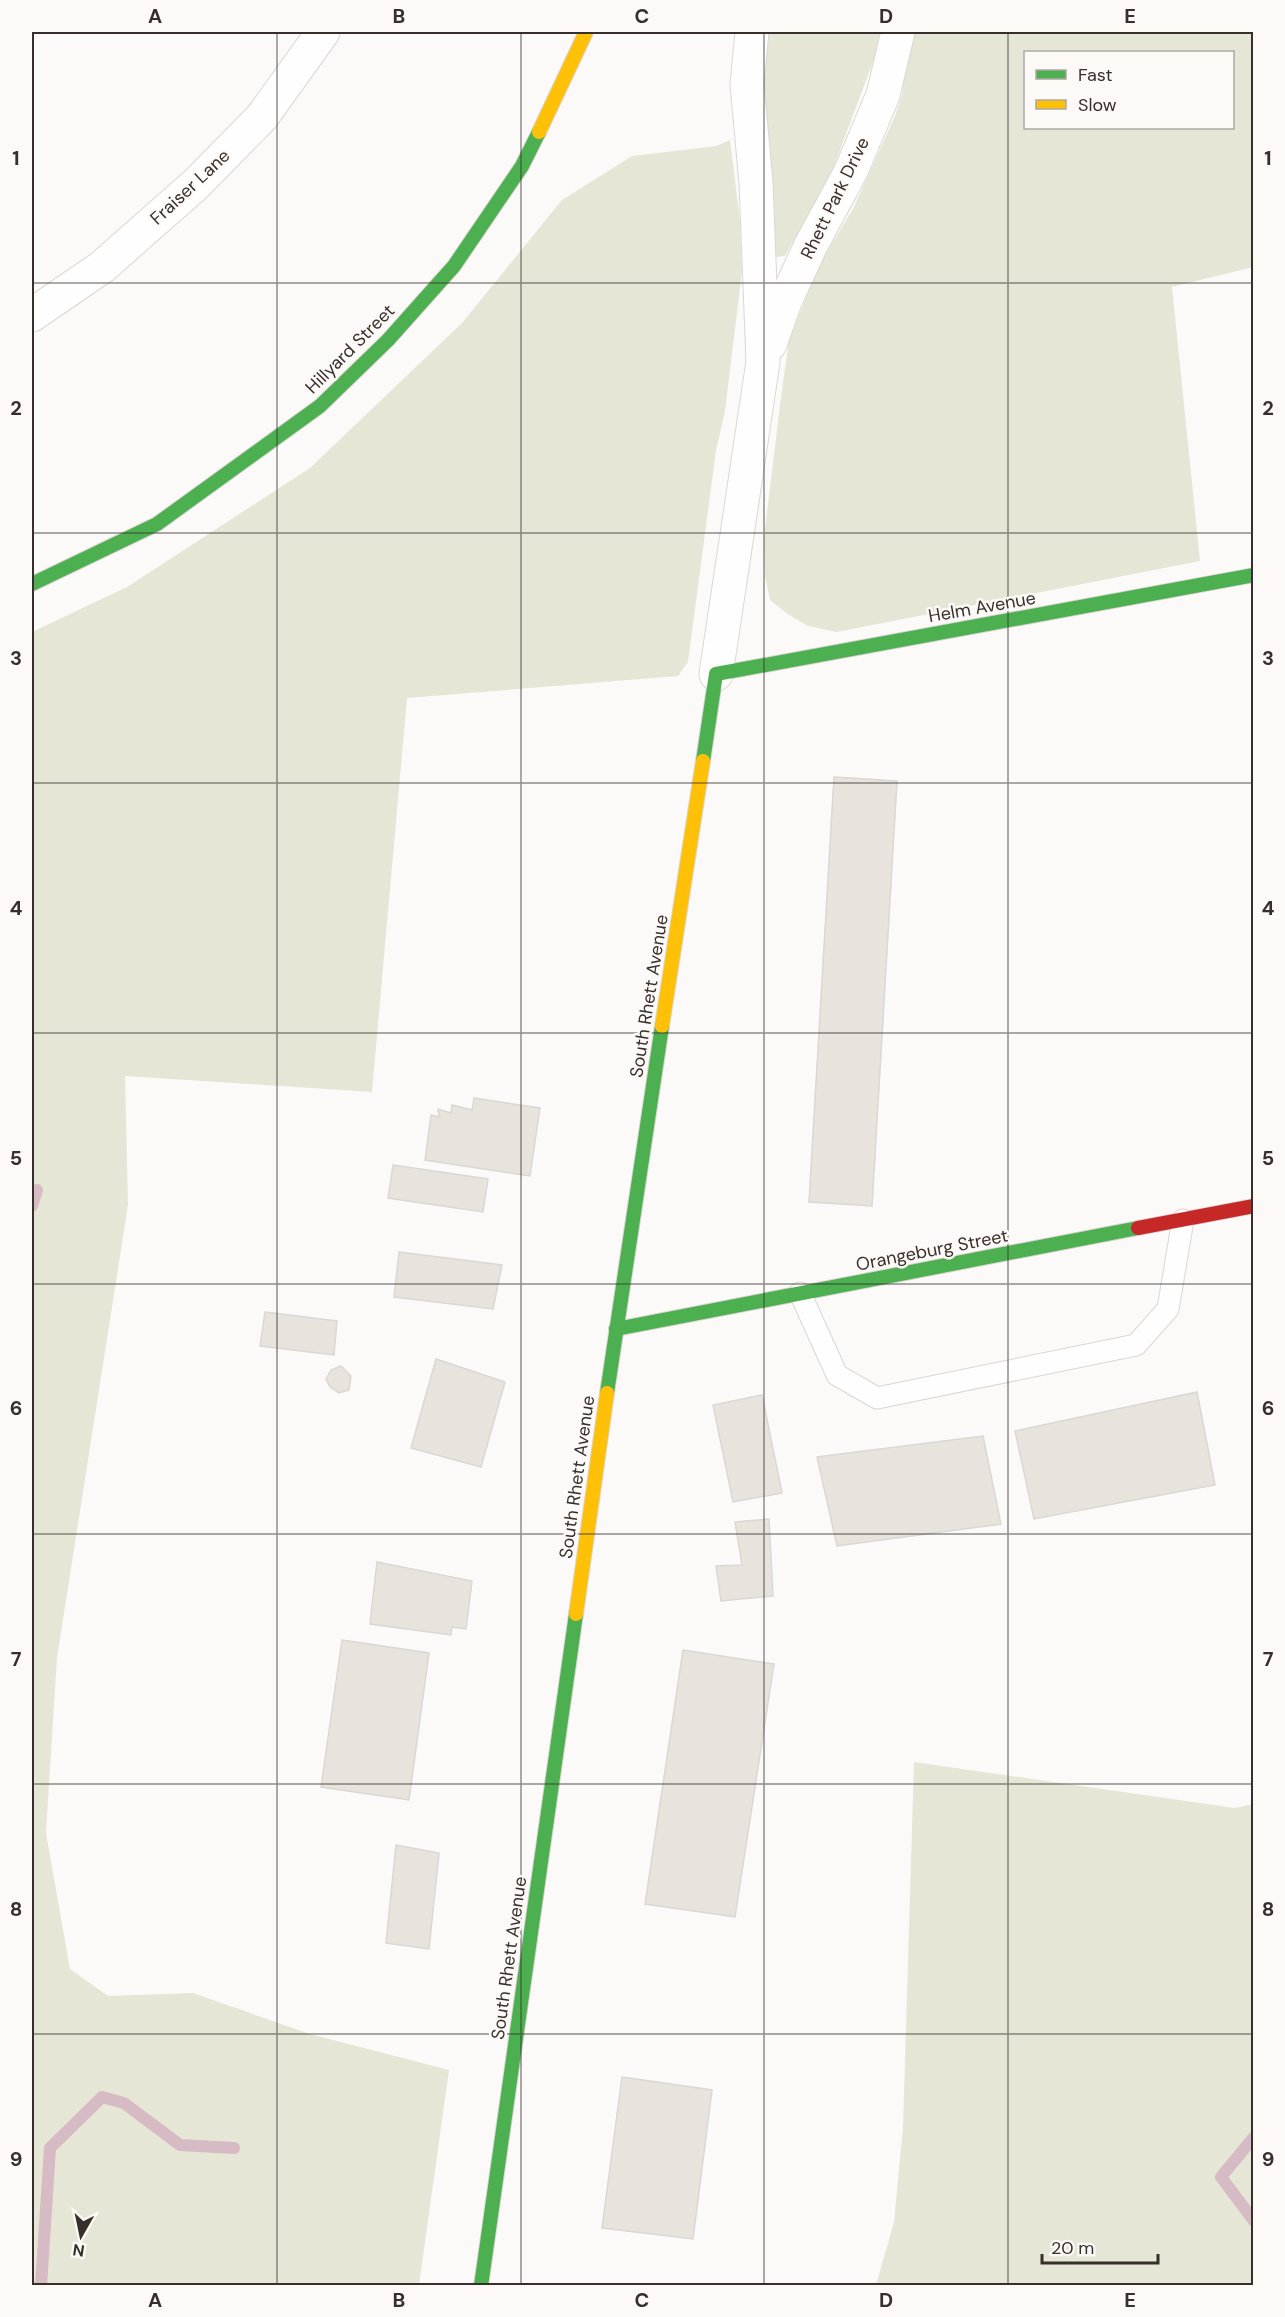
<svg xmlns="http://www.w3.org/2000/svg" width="1285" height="2317" viewBox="0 0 1285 2317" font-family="'DM Sans',sans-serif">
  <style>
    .green { fill: #e6e6d6; fill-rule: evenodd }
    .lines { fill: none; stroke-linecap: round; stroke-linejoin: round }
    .stream { stroke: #d6bac4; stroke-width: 12 }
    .building { fill: #e8e3dd; stroke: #dad7d4; stroke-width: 1.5 }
    .lane-casing { stroke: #dad6d3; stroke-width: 23 }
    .street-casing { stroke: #dad6d3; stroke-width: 35 }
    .fast-casing { stroke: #dad6d3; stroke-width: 16 }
    .slow-casing { stroke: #dad6d3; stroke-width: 16 }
    .jam-casing { stroke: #dad6d3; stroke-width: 16 }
    .lane { stroke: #fffefe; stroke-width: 21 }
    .street { stroke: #fffefe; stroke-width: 33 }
    .fast { stroke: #4caf50; stroke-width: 14 }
    .slow { stroke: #ffc107; stroke-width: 14 }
    .jam { stroke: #c62828; stroke-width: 14 }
    .grid { fill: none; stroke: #362f2b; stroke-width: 1.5; stroke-opacity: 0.55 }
    .labels { text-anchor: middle; stroke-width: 5; stroke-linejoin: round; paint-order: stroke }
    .street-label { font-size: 18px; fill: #362f2b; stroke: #fdf9f7 }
    .neatline { fill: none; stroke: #362f2b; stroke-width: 2 }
    .grid-label { font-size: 20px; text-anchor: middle; font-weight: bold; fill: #362f2b }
  </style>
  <rect width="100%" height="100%" fill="#fcfaf8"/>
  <g class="green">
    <path d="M766 32H880L874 59 831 174 785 256 775 257 764 161 762 45Z"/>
    <path d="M914 32H1253V267L1172 287 1200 561 837 632 808 626 789 615 770 600 765 576 764 537 781 397 789 340 819 265 853 209 895 116 902 95 907 55ZM1026 52H1232V128H1026Z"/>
    <path d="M730 140 740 221 742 272 725 411 716 450 688 662 678 676 407 698 372 1092 125 1076 128 1205 57 1658 46 1833 70 1969 108 1996 193 1993 310 2034 449 2070 419 2285H32V632L127 587 310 468 462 323 562 200 632 156 717 146Z"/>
    <path d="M914 1762 1235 1808 1253 1804V2285H876L894 2222 903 2127Z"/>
  </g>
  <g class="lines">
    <g class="stream">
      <path d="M32 1206 37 1190"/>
      <path d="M1254 2137 1221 2177 1254 2221"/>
      <path d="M41 2286 50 2148 102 2097 124 2103 180 2145 234 2148"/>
    </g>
  </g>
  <g class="building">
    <path d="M834 777 897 781 872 1206 809 1202Z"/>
    <path d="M474 1098 540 1108 530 1176 425 1160 431 1115 439 1117 438 1109 451 1113 452 1105 472 1110Z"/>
    <path d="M393 1165 488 1179 483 1212 388 1198Z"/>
    <path d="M399 1252 502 1265 493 1309 394 1297Z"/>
    <path d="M265 1312 337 1321 334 1355 260 1346Z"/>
    <path d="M436 1359 505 1382 481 1467 411 1448Z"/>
    <path d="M341 1366 351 1376 349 1390 339 1393 330 1387 326 1379 331 1370Z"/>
    <path d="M1197 1392 1215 1485 1034 1519 1015 1431Z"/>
    <path d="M762 1395 782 1493 733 1502 713 1405Z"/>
    <path d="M983 1436 1001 1524 837 1546 817 1457Z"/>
    <path d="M769 1519 773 1596 721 1601 716 1566 742 1565 735 1522Z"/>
    <path d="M377 1562 472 1581 466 1629 452 1627 451 1635 370 1624Z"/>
    <path d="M342 1640 429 1653 409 1800 321 1787Z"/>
    <path d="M683 1650 774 1664 735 1917 645 1904Z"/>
    <path d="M396 1845 439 1853 429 1949 386 1943Z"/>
    <path d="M622 2077 712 2090 693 2239 602 2228Z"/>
  </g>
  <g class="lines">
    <g class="lane-casing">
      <path id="lane" d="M800 1293 837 1375 877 1398 1136 1345 1168 1309 1183 1220"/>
    </g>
    <g class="street-casing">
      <g id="street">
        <path d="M32 315 102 267 195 185 262 117 323 32"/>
        <path d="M770 344 786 299 811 245 851 171 883 95 898 32"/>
        <path d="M716 674 763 362 756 183 747 84 752 32"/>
      </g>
    </g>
    <g class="fast-casing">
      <g id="fast">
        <path d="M32 584 157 524 320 406 388 340 454 266 522 166 539 132"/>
        <path d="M703 761 716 674 1254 575"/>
        <path d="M616 1329 1138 1228"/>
        <path d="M607 1393 662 1026"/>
        <path d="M481 2286 576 1614"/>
      </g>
    </g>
    <g class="slow-casing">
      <g id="slow">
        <path d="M539 132 586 32"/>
        <path d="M662 1026 703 761"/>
        <path d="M576 1614 607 1393"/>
      </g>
    </g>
    <g class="jam-casing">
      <path id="jam" d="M1138 1228 1254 1206"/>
    </g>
    <use href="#lane" class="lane"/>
    <use href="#street" class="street"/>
    <use href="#fast" class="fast"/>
    <use href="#slow" class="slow"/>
    <use href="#jam" class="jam"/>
  </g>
  <path class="grid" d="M277 32V2286M521 32V2286M764 32V2286M1008 32V2286M32 283H1254M32 533H1254M32 783H1254M32 1033H1254M32 1284H1254M32 1534H1254M32 1784H1254M32 2034H1254"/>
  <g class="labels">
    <g class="street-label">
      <text transform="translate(190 187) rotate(-43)" y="6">Fraiser Lane</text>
      <text transform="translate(835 198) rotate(-64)" y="6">Rhett Park Drive</text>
      <text transform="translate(350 349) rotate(-45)" y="6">Hillyard Street</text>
      <text transform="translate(982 607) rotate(-10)" y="6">Helm Avenue</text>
      <text transform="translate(649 996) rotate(-81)" y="6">South Rhett Avenue</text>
      <text transform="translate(932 1250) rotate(-11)" y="6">Orangeburg Street</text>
      <text transform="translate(577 1477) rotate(-82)" y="6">South Rhett Avenue</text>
      <text transform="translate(509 1958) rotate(-82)" y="6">South Rhett Avenue</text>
    </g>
  </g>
  <rect width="1285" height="2317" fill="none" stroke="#fdf9f7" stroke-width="66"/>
  <rect x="1024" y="51" width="210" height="78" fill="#fdf9f7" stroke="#ada8a5" stroke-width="1.5"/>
  <rect x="1036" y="70" width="30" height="9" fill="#4caf50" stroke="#ada8a5" stroke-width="1.5"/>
  <text x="1078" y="81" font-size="18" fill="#362f2b">Fast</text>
  <rect x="1036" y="100" width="30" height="9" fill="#ffc107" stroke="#ada8a5" stroke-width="1.5"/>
  <text x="1078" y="111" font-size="18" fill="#362f2b">Slow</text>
  <g transform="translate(81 2236) rotate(189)" stroke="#fdf9f7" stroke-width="4.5" paint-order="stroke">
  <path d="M0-4.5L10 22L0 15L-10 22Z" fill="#362f2b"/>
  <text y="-9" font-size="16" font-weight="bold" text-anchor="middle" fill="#362f2b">N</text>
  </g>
  <path d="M1042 2254v9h116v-9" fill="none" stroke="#362f2b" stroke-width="3"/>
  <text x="1051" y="2254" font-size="18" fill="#362f2b" stroke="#fdf9f7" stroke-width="4.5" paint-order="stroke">20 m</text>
  <rect x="33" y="33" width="1219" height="2251" class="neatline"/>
  <g class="grid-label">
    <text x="155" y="23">A</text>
    <text x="399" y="23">B</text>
    <text x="642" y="23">C</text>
    <text x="886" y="23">D</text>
    <text x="1130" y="23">E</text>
    <text x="16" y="165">1</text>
    <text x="1268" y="165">1</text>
    <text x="16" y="415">2</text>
    <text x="1268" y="415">2</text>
    <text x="16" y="665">3</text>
    <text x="1268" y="665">3</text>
    <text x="16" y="915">4</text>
    <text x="1268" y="915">4</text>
    <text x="16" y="1165">5</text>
    <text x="1268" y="1165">5</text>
    <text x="16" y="1415">6</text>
    <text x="1268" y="1415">6</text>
    <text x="16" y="1666">7</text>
    <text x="1268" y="1666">7</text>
    <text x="16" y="1916">8</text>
    <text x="1268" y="1916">8</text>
    <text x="16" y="2166">9</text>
    <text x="1268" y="2166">9</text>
    <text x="155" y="2307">A</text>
    <text x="399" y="2307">B</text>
    <text x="642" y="2307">C</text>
    <text x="886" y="2307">D</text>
    <text x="1130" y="2307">E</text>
  </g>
</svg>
